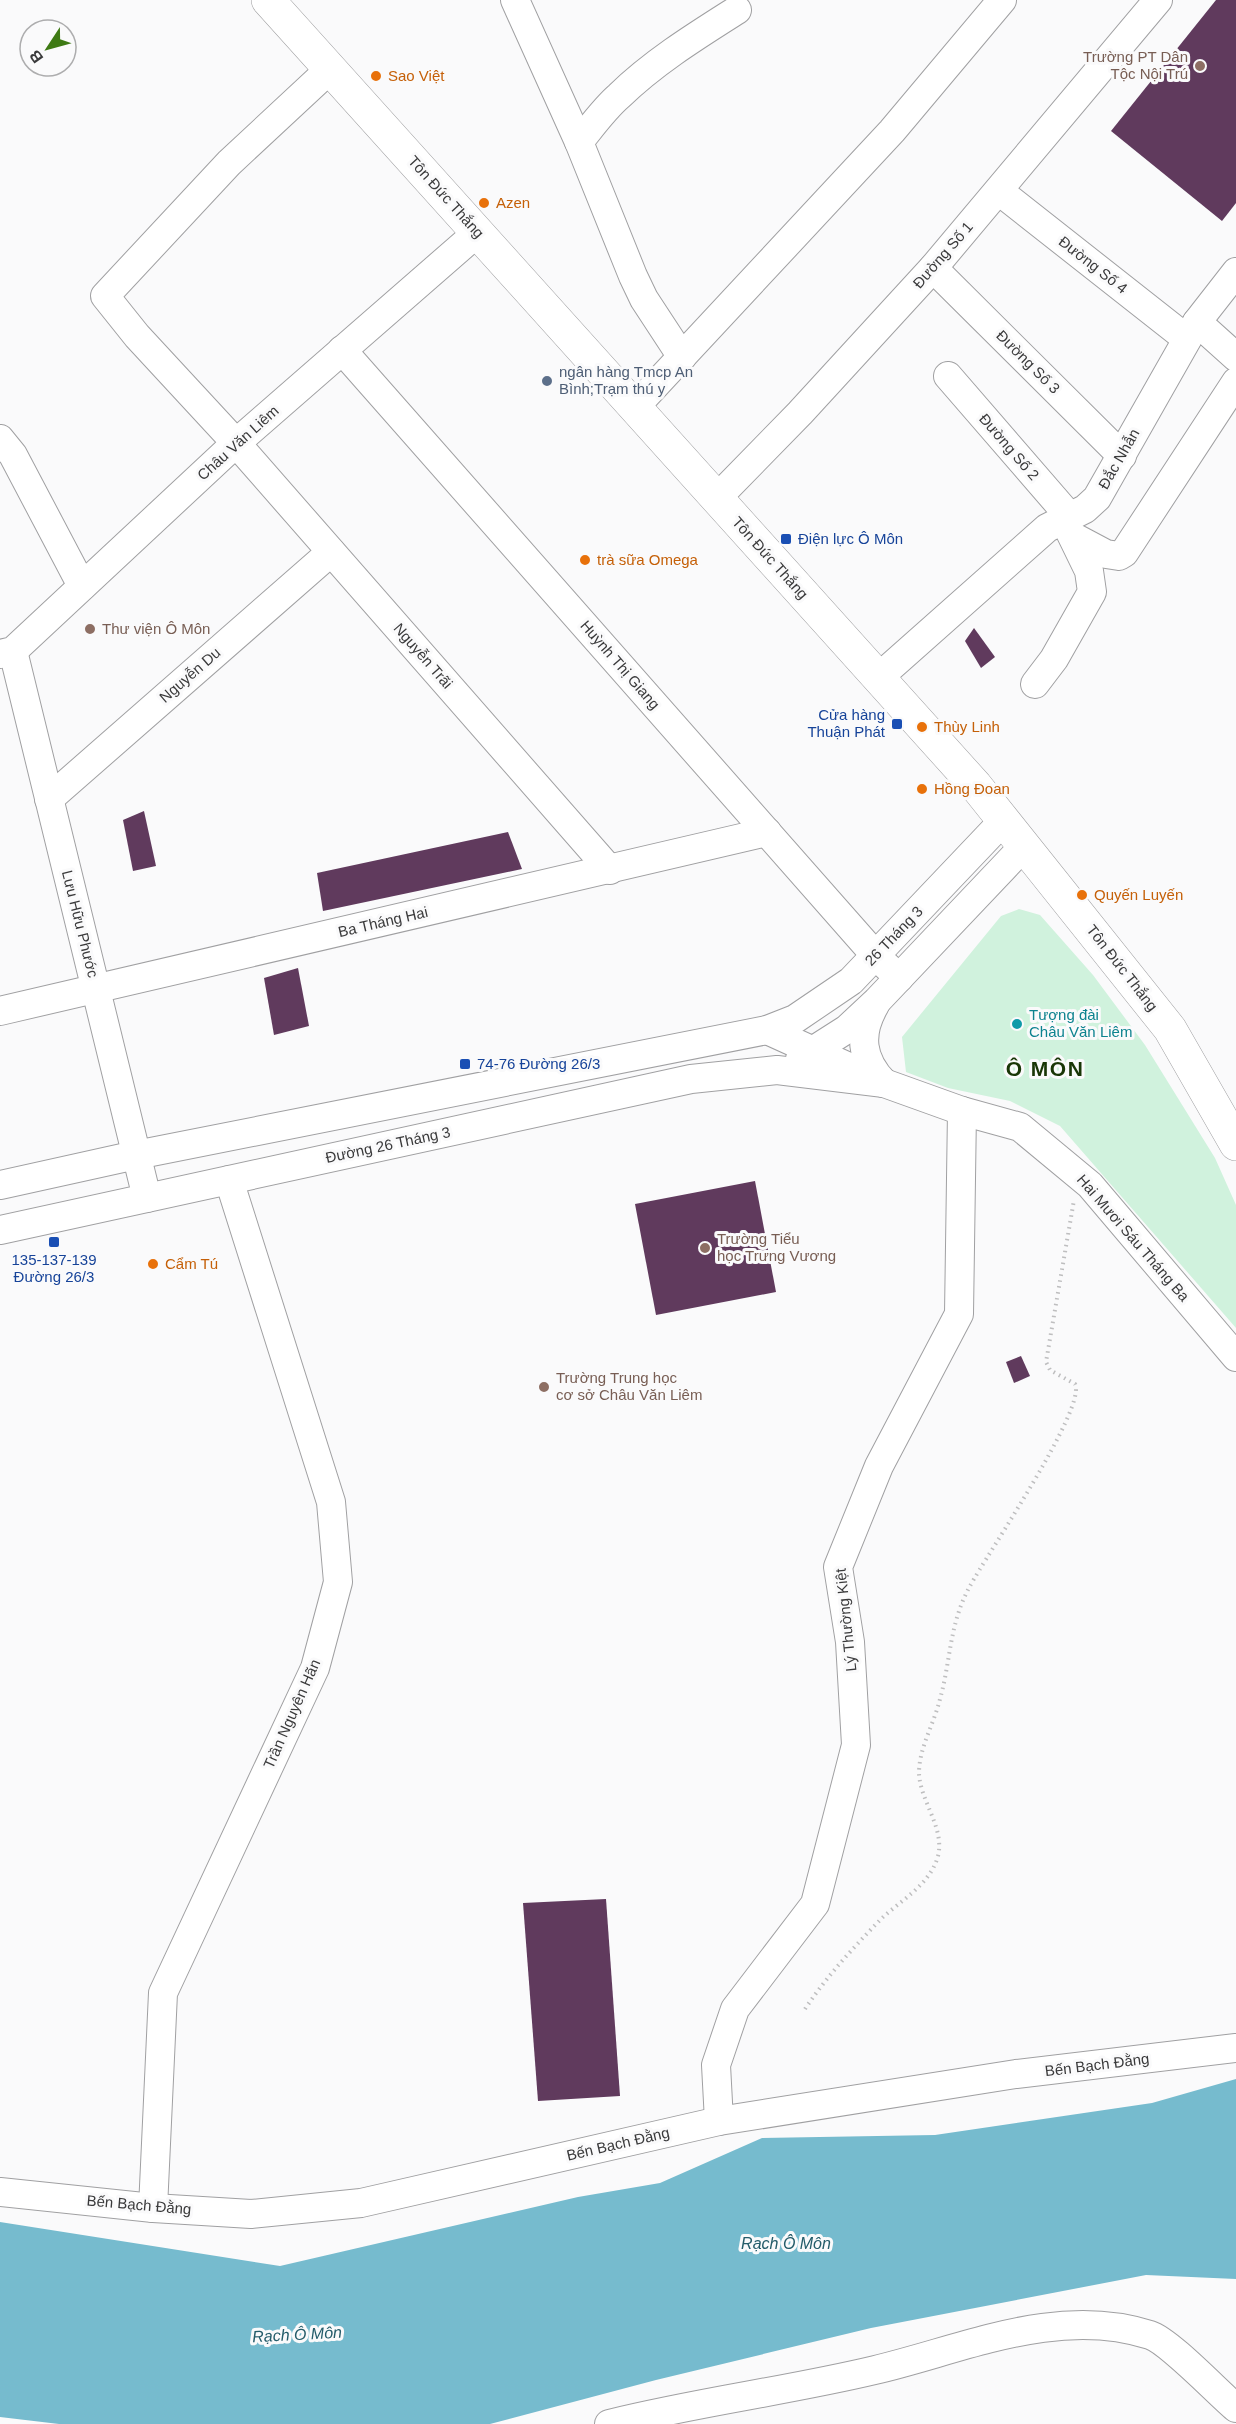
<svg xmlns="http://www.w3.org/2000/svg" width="1236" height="2424" viewBox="0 0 1236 2424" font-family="Arial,sans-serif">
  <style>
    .green { fill: #d0f2dd }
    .water { fill: #76bbce }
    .building { fill: #603a5d }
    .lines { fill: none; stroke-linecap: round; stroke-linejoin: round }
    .minor-casing { stroke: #a0a0a2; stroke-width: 30 }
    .highway-casing { stroke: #a0a0a2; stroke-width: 34 }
    .path { stroke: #bebebf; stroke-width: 4; stroke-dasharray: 1.5 4.5; stroke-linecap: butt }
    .minor { stroke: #fff; stroke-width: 28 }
    .highway { stroke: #fff; stroke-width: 33 }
    .education-dot { fill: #8d6e63; stroke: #fafafb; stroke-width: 2 }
    .food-dot { fill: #e8710a; stroke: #fafafb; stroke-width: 2 }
    .service-dot { fill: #5c6f8a; stroke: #fafafb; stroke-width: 2 }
    .transit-dot { fill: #1a4fb4; stroke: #fafafb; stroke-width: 2 }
    .culture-dot { fill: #0f9aa8; stroke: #fafafb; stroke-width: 2 }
    .labels { text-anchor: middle; stroke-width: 6; stroke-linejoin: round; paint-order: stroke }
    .education-label { font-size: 15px; fill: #785e54; stroke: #fafafb; text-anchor: start }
    .food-label { font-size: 15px; fill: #c56008; stroke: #fafafb; text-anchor: start }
    .street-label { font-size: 15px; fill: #3a3a3b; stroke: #fafafb }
    .service-label { font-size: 15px; fill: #4e5e75; stroke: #fafafb; text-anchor: start }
    .transit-label { font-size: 15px; fill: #164399; stroke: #fafafb; text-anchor: start }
    .culture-label { font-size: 15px; fill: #0d838f; stroke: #fafafb; text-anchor: start }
    .water-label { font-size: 16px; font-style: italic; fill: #245c6a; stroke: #fafafb }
    .district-label { font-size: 21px; font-weight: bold; letter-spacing: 1.5px; fill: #193606; stroke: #fafafb }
  </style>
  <rect width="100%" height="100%" fill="#fafafb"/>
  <path class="green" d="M1019 909 1040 915 1093 975 1145 1045 1215 1158 1236 1205V1328L1060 1126 1010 1101 948 1088 906 1072 902 1037 1001 916Z"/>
  <path class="water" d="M1236 2079V2279L1146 2275 871 2328 656 2380 490 2424H59L0 2417V2222L280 2266 578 2197 660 2183 762 2138 935 2135 1152 2103Z"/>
  <g class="building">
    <path d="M1216 0H1236V203L1222 221 1111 131Z"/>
    <path d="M974 628 995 657 981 668 965 641Z"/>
    <path d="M144 811 156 866 133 871 123 820Z"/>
    <path d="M508 832 522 869 323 911 317 873Z"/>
    <path d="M298 968 309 1026 274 1035 264 978Z"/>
    <path d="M755 1181 776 1292 656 1315 635 1204Z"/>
    <path d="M1021 1356 1030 1376 1014 1383 1006 1362Z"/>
    <path d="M606 1899 620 2096 538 2101 523 1903Z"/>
  </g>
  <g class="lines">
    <g class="minor-casing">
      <g id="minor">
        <path d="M515 0 579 142 633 276 644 299 682 357"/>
        <path d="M330 69 229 163 105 296 137 336 236 443 610 870"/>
        <path d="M579 142C592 126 604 109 619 96 654 62 696 36 737 10"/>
        <path d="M999 191 1187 339"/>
        <path d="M933 268 1122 456"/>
        <path d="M1197 322 1236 357"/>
        <path d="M342 350 876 956 899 978"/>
        <path d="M948 376 1070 517"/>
        <path d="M634 408 892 131 1002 0"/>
        <path d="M0 439 13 455 82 586"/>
        <path d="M716 499 800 413 933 268 1158 0"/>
        <path d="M1074 537 1106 554 1119 556 1124 553 1236 382"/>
        <path d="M13 651 147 1198"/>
        <path d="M0 654 13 651 236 443 478 232"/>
        <path d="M878 678 1047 528 1085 509 1097 498 1197 322 1236 272"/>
        <path d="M1035 684 1054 659 1092 592 1089 571 1070 532"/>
        <path d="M49 799 331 552"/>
        <path d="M875 1005C858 1034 861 1059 884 1083"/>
        <path d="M0 1011 767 832"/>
        <path d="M767 1030 884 1083 962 1111 1020 1127 1090 1185 1236 1357"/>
        <path d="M800 1059 847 1029 877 1001 1025 845"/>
        <path d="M0 1185 136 1155 767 1030 795 1019 851 981 1004 820"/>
        <path d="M0 1230 691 1079 777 1070 884 1083"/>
        <path d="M719 2121 716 2065 735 2009 815 1904 856 1745 850 1642 838 1567 879 1466 959 1314 962 1111"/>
        <path d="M0 2192 153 2208 251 2214 361 2203 719 2121 1016 2074 1236 2048"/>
        <path d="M153 2208 163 1993 315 1668 338 1582 331 1502 229 1180"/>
        <path d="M609 2424C697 2402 787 2391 875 2370 964 2349 1058 2305 1150 2335 1169 2341 1218 2393 1236 2408"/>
      </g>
    </g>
    <g class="highway-casing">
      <path id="highway" d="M268 0 976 786 1170 1029 1236 1144"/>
    </g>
    <path class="path" d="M805 2009C827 1976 853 1948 881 1919 901 1900 930 1885 938 1856 945 1828 920 1801 919 1773 919 1748 934 1724 940 1699 951 1660 949 1624 970 1586 986 1556 1087 1408 1075 1384L1050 1370 1046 1362 1074 1200"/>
    <use href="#minor" class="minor"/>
    <use href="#highway" class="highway"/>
  </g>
  <g class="education-dot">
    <circle cx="1200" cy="66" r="6"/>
    <circle cx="90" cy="629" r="6"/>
    <circle cx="705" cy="1248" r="6"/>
    <circle cx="544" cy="1387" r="6"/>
  </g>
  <g class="food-dot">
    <circle cx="376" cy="76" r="6"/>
    <circle cx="484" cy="203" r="6"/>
    <circle cx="585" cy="560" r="6"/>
    <circle cx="922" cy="727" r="6"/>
    <circle cx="922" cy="789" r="6"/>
    <circle cx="1082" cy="895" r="6"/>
    <circle cx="153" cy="1264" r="6"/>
  </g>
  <circle class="service-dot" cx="547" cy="381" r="6"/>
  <g class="transit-dot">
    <rect x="780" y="533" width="12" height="12" rx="3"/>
    <rect x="891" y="718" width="12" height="12" rx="3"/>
    <rect x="459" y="1058" width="12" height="12" rx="3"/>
    <rect x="48" y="1236" width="12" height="12" rx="3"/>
  </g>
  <circle class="culture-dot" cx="1017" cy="1024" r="6"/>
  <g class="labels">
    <g class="education-label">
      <text x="1188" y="62" text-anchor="end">Trường PT Dân<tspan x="1188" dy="17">Tộc Nội Trú</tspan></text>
      <text x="102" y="634">Thư viện Ô Môn</text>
      <text x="717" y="1244">Trường Tiểu<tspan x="717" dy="17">học Trưng Vương</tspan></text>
      <text x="556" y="1383">Trường Trung học<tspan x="556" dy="17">cơ sở Châu Văn Liêm</tspan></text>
    </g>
    <g class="food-label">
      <text x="388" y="81">Sao Việt</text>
      <text x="496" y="208">Azen</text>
      <text x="597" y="565">trà sữa Omega</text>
      <text x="934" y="732">Thùy Linh</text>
      <text x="934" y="794">Hồng Đoan</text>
      <text x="1094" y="900">Quyến Luyến</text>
      <text x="165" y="1269">Cẩm Tú</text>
    </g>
    <g class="street-label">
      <text transform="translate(446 197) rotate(48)" y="5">Tôn Đức Thắng</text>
      <text transform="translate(943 255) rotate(-49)" y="5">Đường Số 1</text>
      <text transform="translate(1093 265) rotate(38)" y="5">Đường Số 4</text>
      <text transform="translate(1028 362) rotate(45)" y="5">Đường Số 3</text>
      <text transform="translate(238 443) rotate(-42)" y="5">Châu Văn Liêm</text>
      <text transform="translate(1009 447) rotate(49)" y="5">Đường Số 2</text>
      <text transform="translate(1119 459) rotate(-60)" y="5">Đắc Nhẫn</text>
      <text transform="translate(770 558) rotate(48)" y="5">Tôn Đức Thắng</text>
      <text transform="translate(423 656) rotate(49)" y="5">Nguyễn Trãi</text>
      <text transform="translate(620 665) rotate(49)" y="5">Huỳnh Thị Giang</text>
      <text transform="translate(190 675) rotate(-41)" y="5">Nguyễn Du</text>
      <text transform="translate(383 922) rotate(-13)" y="5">Ba Tháng Hai</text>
      <text transform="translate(80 924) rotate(76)" y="5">Lưu Hữu Phước</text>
      <text transform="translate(894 936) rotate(-46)" y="5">26 Tháng 3</text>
      <text transform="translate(1122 968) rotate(52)" y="5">Tôn Đức Thắng</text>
      <text transform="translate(388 1145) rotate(-12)" y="5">Đường 26 Tháng 3</text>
      <text transform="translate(1133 1238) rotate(49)" y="5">Hai Mươi Sáu Tháng Ba</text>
      <text transform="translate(846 1620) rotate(-96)" y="5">Lý Thường Kiệt</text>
      <text transform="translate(292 1714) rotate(-66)" y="5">Trần Nguyên Hãn</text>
      <text transform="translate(1097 2065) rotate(-7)" y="5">Bến Bạch Đằng</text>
      <text transform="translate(618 2144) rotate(-13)" y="5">Bến Bạch Đằng</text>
      <text transform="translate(139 2205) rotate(5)" y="5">Bến Bạch Đằng</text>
    </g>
    <g class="service-label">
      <text x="559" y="377">ngân hàng Tmcp An<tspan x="559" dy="17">Bình;Trạm thú y</tspan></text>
    </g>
    <g class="transit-label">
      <text x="798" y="544">Điện lực Ô Môn</text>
      <text x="885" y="720" text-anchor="end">Cửa hàng<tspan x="885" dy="17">Thuận Phát</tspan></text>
      <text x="477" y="1069">74-76 Đường 26/3</text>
      <text x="54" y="1265" text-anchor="middle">135-137-139<tspan x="54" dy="17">Đường 26/3</tspan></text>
    </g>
    <g class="culture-label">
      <text x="1029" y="1020">Tượng đài<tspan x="1029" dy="17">Châu Văn Liêm</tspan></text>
    </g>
    <g class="water-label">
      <text x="786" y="2249">Rạch Ô Môn</text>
      <text transform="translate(297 2334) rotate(-3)" y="6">Rạch Ô Môn</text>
    </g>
    <g class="district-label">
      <text x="1045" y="1076">Ô MÔN</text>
    </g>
  </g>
  <g transform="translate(48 48) rotate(234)"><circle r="28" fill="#fafafb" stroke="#adadae" stroke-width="1.5"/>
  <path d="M0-4.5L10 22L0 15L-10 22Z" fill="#3e7a14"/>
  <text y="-9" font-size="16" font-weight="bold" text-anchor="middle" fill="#3a3a3b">B</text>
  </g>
</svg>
